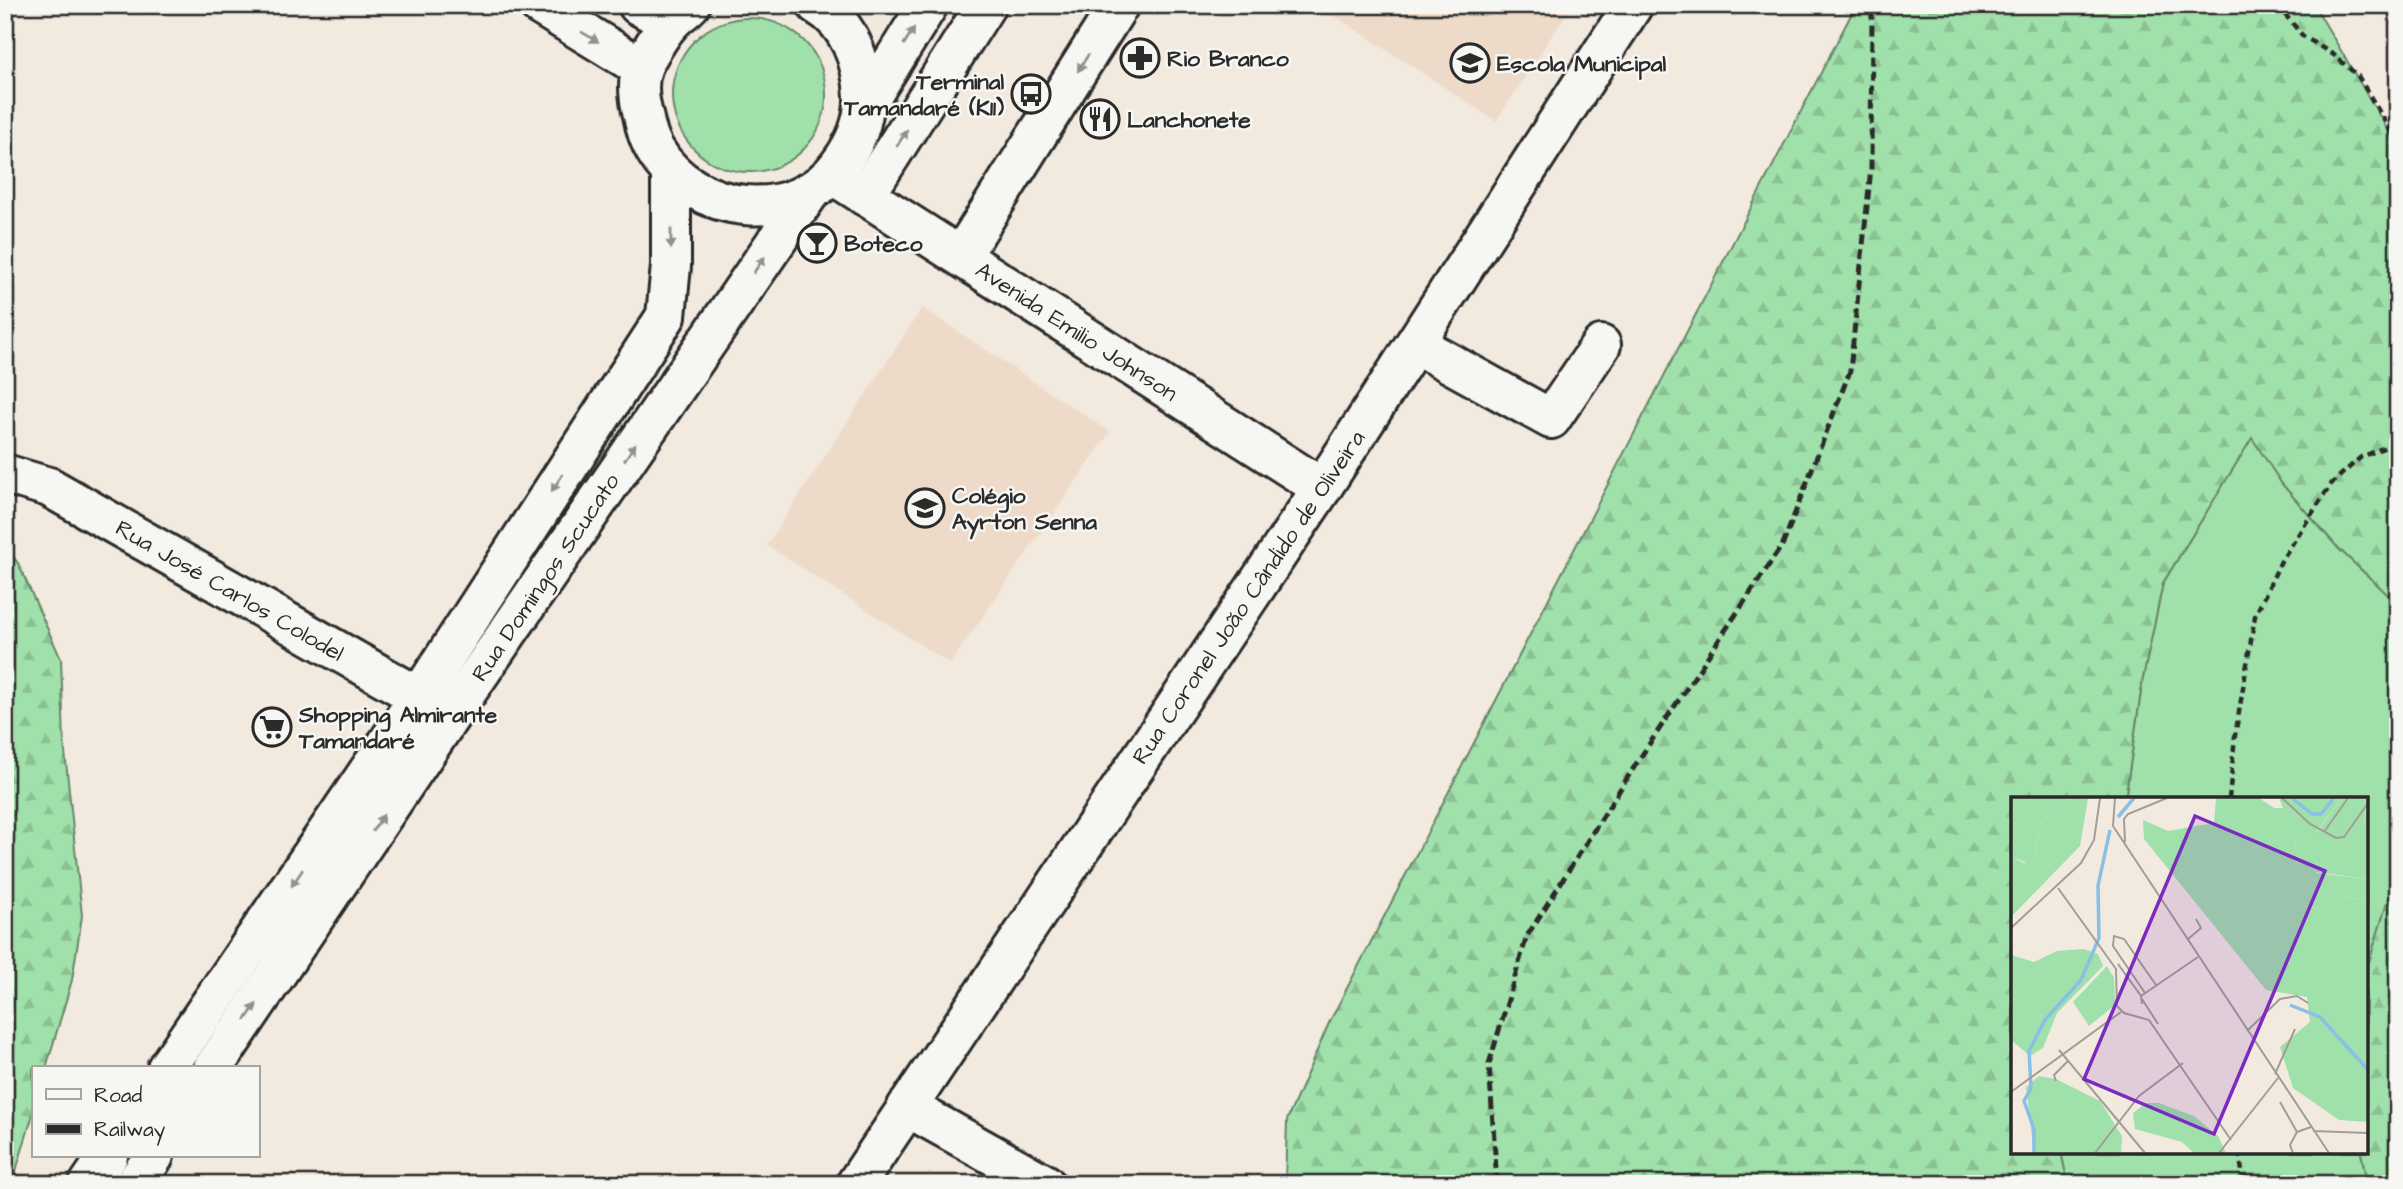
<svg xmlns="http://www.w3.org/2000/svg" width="2403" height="1189" viewBox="0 0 2403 1189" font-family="'Architects Daughter',sans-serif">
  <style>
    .built { fill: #eedac8 }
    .grass { fill: #a0e0aa; stroke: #66866a; stroke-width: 2 }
    .forest { fill: url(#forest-firs); stroke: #66866a; stroke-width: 2 }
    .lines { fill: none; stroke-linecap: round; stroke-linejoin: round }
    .minor-casing { stroke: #2b2b2b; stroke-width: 44 }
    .major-casing { stroke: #2b2b2b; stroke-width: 44 }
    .path { stroke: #2b2b2b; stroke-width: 4.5; stroke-dasharray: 7 5; stroke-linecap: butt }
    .minor { stroke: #f6f6f2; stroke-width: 38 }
    .major { stroke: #f6f6f2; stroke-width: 38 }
    .rail { stroke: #2b2b2b; stroke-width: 5; stroke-dasharray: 10 5; stroke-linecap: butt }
    .oneway { fill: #90908e }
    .labels { text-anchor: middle; stroke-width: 5; stroke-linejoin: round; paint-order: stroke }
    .poi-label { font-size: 23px; font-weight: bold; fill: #2b2b2b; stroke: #f6f6f2; text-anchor: start }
    .street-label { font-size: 23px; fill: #2b2b2b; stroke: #f6f6f2 }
    .inset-river { fill: none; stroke: #88c0e6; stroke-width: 3.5 }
    .inset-road { fill: none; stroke: #a29d97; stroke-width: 2 }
    .view { fill: #7b2cbf; fill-opacity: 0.15; stroke: #7b2cbf; stroke-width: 3.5 }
    .inset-edge { fill: none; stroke: #2b2b2b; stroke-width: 3.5 }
  </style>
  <defs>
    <pattern id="forest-firs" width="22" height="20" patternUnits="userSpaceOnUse" patternTransform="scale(1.75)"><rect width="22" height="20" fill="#a0e0aa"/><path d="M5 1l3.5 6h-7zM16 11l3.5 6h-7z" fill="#8ac092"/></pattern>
  </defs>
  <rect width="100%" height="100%" fill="#f2e9df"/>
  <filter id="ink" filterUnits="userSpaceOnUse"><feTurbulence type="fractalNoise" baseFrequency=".0143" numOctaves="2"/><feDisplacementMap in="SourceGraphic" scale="14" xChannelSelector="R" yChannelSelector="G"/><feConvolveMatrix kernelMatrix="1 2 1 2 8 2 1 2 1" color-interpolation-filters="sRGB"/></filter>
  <g filter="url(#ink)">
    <g class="built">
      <path d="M1318 5H1572L1496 121Z"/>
      <path d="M922 308 1110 432 950 664 767 545Z"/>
    </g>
    <g class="grass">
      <circle cx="749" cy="95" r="77"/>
      <path d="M2252 437 2282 484 2339 549 2398 604V900L2387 903 2366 972V799H2125L2143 678 2163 583Z"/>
      <path d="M2061 1152H2361L2367 1184H2068Z"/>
    </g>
    <g class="forest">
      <path d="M1856 5H2314L2398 147V604L2339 549 2282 484 2252 438 2163 583 2143 678 2125 799H2013V1152H2061L2068 1184H1285L1287 1120 1329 1023Z"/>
      <path d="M5 547 18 563 61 659 64 742 82 916 72 980 46 1068H33V1114L12 1184H5Z"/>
      <path d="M2398 900V1184H2367L2361 1152H2366V972L2387 903Z"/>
    </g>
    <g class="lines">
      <g class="minor-casing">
        <g id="minor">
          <path d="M833 175 1322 488"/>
          <path d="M865 196 986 5"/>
          <path d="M961 256 1119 5"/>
          <path d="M1415 344 1551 419 1601 345"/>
          <path d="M5 474 49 487 449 714"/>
          <path d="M907 1107 1045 1184"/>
          <path d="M856 1184 1322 488 1633 5"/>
        </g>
      </g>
      <g class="major-casing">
        <g id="major">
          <path d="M539 5 642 68"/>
          <path d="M638 5 670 23"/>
          <path d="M690 5C684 11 676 16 670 23 662 32 646 57 642 68 637 83 639 100 643 115 645 126 649 140 655 150 693 215 795 227 840 164 855 144 865 122 864 96 862 61 849 23 817 5"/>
          <path d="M864 108 928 5"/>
          <path d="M167 1068 419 697 666 316 671 266V171"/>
          <path d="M213 1068 451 715 810 192"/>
          <path d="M89 1184 108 1156"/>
          <path d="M135 1184 154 1156"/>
        </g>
      </g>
      <g class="path">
        <path d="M2277 5 2303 36 2334 55 2358 76 2398 143"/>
        <path d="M2229 799 2235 736 2255 616 2281 561 2332 483 2361 457 2398 442"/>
        <path d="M2239 1152 2244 1184"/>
      </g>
      <use href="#minor" class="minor"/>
      <use href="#major" class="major"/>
      <path class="rail" d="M1497 1184 1489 1064 1527 936 1638 761 1783 544 1850 371 1871 168 1872 5"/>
    </g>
    <defs><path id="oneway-solid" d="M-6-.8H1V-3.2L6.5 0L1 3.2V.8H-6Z" transform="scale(1.75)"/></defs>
    <g class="oneway">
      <use href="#oneway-solid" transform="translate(909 36) rotate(-58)"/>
      <use href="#oneway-solid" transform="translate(590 37) rotate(31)"/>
      <use href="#oneway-solid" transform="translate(1083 63) rotate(122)"/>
      <use href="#oneway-solid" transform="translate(902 138) rotate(-58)"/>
      <use href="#oneway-solid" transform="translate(671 239) rotate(90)"/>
      <use href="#oneway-solid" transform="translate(759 265) rotate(-55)"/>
      <use href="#oneway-solid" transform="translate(630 452) rotate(-56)"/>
      <use href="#oneway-solid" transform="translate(557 483) rotate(123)"/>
      <use href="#oneway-solid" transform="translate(378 823) rotate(-56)"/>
      <use href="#oneway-solid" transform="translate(297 878) rotate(124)"/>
      <use href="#oneway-solid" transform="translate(251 1012) rotate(-56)"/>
    </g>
  </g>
  <defs>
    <g id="pharmacy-ring" transform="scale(2.0125)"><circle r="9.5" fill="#f6f6f2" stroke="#2b2b2b" stroke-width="1.5"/><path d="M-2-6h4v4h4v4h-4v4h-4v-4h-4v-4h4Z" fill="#2b2b2b"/></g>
    <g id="school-ring" transform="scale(2.0125)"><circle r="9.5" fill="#f6f6f2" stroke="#2b2b2b" stroke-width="1.5"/><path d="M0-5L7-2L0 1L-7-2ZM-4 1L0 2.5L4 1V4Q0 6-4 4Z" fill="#2b2b2b"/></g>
    <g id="bus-ring" transform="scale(2.0125)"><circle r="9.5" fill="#f6f6f2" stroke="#2b2b2b" stroke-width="1.5"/><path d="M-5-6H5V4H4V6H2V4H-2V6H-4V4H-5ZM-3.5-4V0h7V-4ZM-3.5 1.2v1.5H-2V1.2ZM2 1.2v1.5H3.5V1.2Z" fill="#2b2b2b"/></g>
    <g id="restaurant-ring" transform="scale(2.0125)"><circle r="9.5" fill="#f6f6f2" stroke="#2b2b2b" stroke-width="1.5"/><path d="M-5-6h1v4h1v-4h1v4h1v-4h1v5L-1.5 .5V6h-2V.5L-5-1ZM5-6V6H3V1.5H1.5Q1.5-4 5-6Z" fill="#2b2b2b"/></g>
    <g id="bar-ring" transform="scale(2.0125)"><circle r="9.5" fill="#f6f6f2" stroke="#2b2b2b" stroke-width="1.5"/><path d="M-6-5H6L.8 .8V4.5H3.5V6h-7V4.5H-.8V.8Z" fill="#2b2b2b"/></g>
    <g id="supermarket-ring" transform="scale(2.0125)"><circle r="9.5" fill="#f6f6f2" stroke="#2b2b2b" stroke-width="1.5"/><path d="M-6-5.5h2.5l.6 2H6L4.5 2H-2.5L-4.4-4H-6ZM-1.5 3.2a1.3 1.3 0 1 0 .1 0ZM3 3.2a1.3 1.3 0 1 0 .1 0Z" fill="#2b2b2b"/></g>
  </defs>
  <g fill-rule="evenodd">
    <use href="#pharmacy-ring" x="1140" y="58"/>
    <use href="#school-ring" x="1470" y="63"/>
    <use href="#bus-ring" x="1031" y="94"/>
    <use href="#restaurant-ring" x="1100" y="119"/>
    <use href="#bar-ring" x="817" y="243"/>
    <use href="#school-ring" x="925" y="508"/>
    <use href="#supermarket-ring" x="272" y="727"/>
  </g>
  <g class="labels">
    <g class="poi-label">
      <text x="1167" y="66">Rio Branco</text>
      <text x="1497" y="71">Escola Municipal</text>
      <text x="1004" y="89" text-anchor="end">Terminal<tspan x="1004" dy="26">Tamandaré (K11)</tspan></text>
      <text x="1127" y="127">Lanchonete</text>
      <text x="844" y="251">Boteco</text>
      <text x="952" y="503">Colégio<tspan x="952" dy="26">Ayrton Senna</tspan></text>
      <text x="299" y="722">Shopping Almirante<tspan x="299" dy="26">Tamandaré</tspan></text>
    </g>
    <g class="street-label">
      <text transform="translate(1077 331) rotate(33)" y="8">Avenida Emilio Johnson</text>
      <text transform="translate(545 577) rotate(-56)" y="8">Rua Domingos Scucato</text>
      <text transform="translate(230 590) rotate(30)" y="8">Rua José Carlos Colodel</text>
      <text transform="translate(1248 597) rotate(-56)" y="8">Rua Coronel João Cândido de Oliveira</text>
    </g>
  </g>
  <g transform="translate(2011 797)">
    <rect width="357" height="357" fill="#f2e9df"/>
    <path d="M0 1H60L30 25 23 61 17 66 0 60ZM331 1H356L353 30 330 36H305ZM279 39 285 46 282 62 288 67 306 76 357 82V103L334 100 307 112 288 108 237 72 225 56Z" fill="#a0e0aa"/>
    <path d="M60 1H77L69 49 0 120V60L13 66 23 61 30 25ZM205 1H248L263 11H272L268 1H331L305 35 320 36 353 29 357 1V82L298 74 282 62 285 46 279 39 225 56 237 72 288 108 307 112 334 100 357 103V325L328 323 282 291 269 250 299 225 296 200 255 193 133 42 132 23 157 34 203 26ZM73 152 87 157 92 169 46 216 32 251 19 259 0 243V158L23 165 46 154ZM28 279 45 282 89 304 111 339 110 356H23L15 290ZM135 306H148L183 319 207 339 215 356H183L171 345 124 332 122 316Z" fill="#a0e0aa"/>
    <path d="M96 169 103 181 104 208 78 229 62 205Z" fill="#a0e0aa"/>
    <path class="inset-river" d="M281 1 301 17H310L323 1M107 20 123 1M279 208 309 220 357 273M23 356V332L13 304 20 291 18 254 34 223 70 183 88 141 87 89 99 33"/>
    <path class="inset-road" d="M104 1 102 29 318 356M271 1 299 27 325 41 333 40 357 6M313 35 337 1M114 45 113 22 117 17 156 1M47 91 105 172 106 209 113 216 138 223 220 343M0 131 70 66 83 43 89 1M176 143 190 131 185 122M107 167 130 199 131 207M134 196 102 149 103 139 113 142 145 188M130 199 187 160M131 202 147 227M236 234 269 202 286 199 297 206M48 253 134 356M264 277 284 232M45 284 43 278 57 264M0 295 110 215M269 305 286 335 300 330M302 334 357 336M84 356 128 299 172 266M208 356 267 281M282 356 279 348 286 335"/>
    <path class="view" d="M184 19 314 74 203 337 73 282Z"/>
    <rect width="357" height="357" class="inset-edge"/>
  </g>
  <rect width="2403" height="1189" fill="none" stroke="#f6f6f2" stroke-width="28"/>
  <rect x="14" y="14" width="2375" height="1161" fill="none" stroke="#2b2b2b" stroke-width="2.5" filter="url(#ink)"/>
  <rect x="32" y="1066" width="228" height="91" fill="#f6f6f2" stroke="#a5a5a2" stroke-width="2"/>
  <rect x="46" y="1089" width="35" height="10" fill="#f6f6f2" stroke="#a5a5a2" stroke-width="2"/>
  <text x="94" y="1102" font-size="21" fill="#2b2b2b">Road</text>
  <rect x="46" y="1124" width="35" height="10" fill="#2b2b2b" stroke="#a5a5a2" stroke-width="2"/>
  <text x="94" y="1136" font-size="21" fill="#2b2b2b">Railway</text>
</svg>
